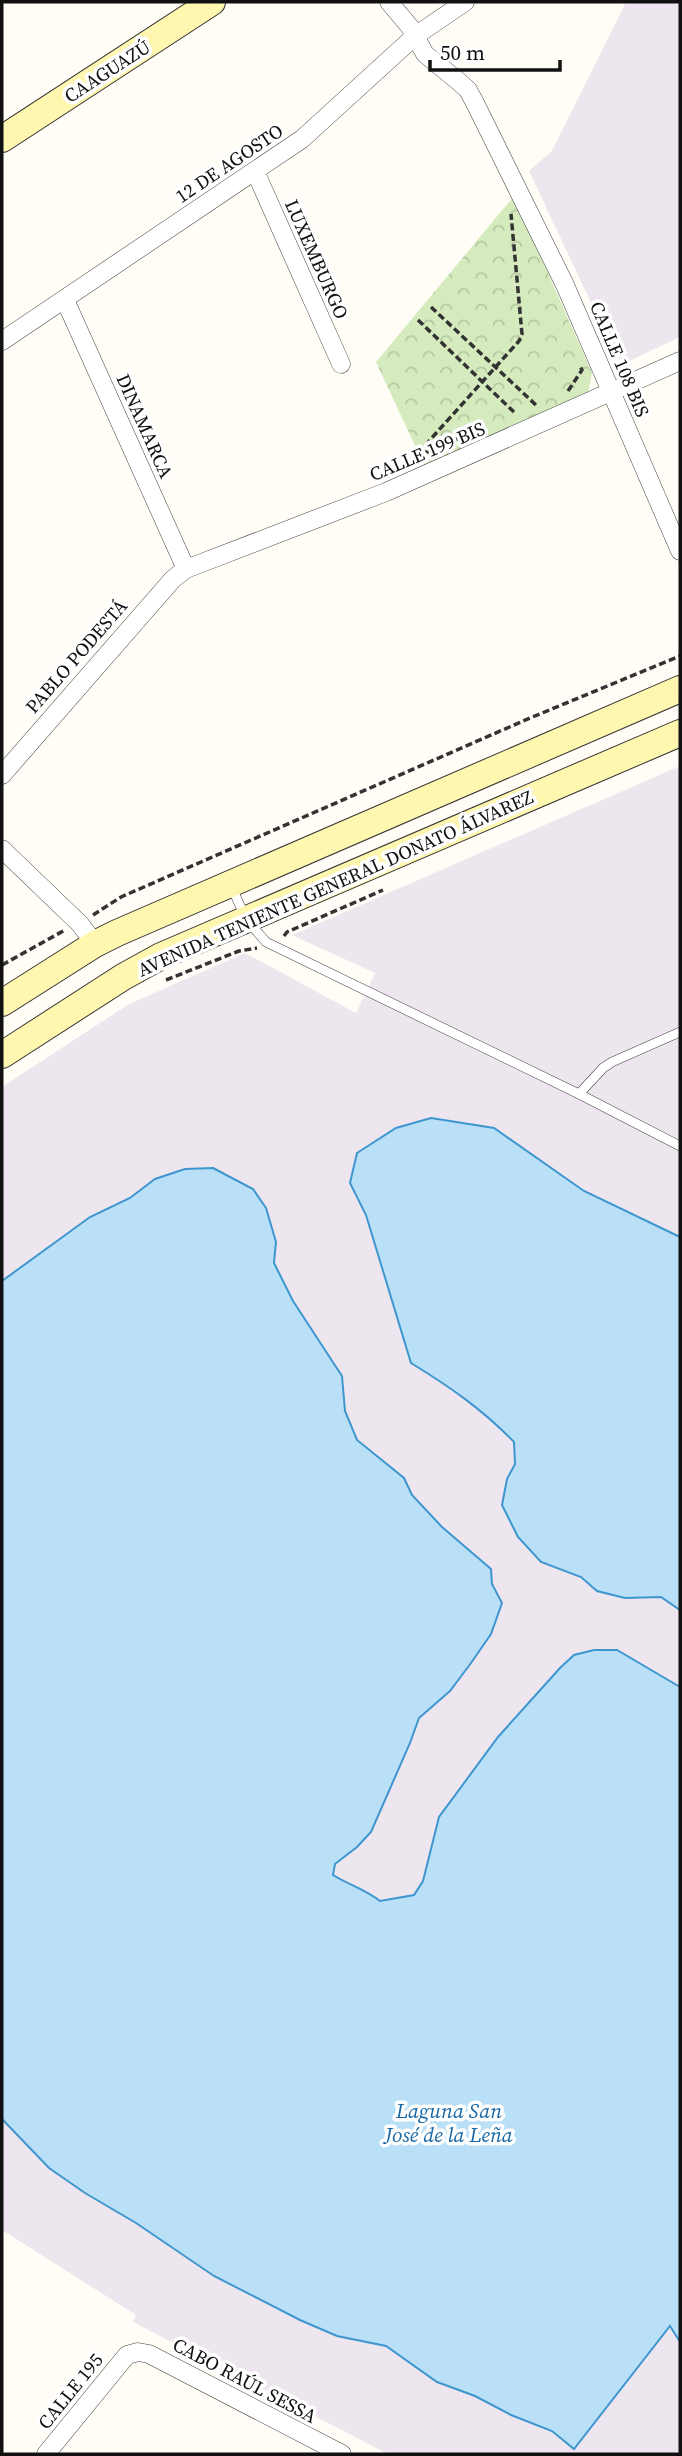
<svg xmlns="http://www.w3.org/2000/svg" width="682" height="2456" viewBox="0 0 682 2456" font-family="'Source Serif 4',serif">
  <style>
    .industrial { fill: #eee6ef }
    .park { fill: url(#park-crowns) }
    .water { fill: #b9e0f7; stroke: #3f96cf; stroke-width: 2 }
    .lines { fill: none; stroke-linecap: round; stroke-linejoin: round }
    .service-casing { stroke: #444; stroke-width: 10 }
    .minor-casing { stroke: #444; stroke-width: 19 }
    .secondary-casing { stroke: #333; stroke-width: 28 }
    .path { stroke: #333; stroke-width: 3.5; stroke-dasharray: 7 3.5; stroke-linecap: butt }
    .service { stroke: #fff; stroke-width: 9 }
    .minor { stroke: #fff; stroke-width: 18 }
    .secondary { stroke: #fff6b0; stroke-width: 26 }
    .labels { text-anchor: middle; stroke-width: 7; stroke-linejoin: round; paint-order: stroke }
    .street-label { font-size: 19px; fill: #111; stroke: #fff }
    .water-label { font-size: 21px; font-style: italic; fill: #1768a6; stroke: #fff }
  </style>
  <defs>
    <pattern id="park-crowns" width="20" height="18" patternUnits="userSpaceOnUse" patternTransform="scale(1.75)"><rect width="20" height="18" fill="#d5ebbd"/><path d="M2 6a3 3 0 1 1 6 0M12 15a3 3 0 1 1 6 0" fill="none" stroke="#b6c8a1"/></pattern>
  </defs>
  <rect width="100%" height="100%" fill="#fffdf5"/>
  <g class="industrial">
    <path d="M626 2H680V337L627 362 617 358 529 171 552 151Z"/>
    <path d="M680 766V2454H388L133 2322 136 2315 2 2230V1087L129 1004 245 953 356 1013 375 973 292 935Z"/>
  </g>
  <path class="park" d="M514 196 592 373 588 393 424 465 376 362Z"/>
  <g class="water">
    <path d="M431 1118 494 1128 584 1191 680 1237V1610L661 1597 625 1598 597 1591 581 1577 541 1562 518 1537 502 1505 507 1479 515 1464 514 1442C482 1409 450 1387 411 1363L366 1215 350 1183 357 1153 396 1128Z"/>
    <path d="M213 1168 253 1189 266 1208 276 1242 274 1263 293 1301 342 1376 345 1411 357 1440 404 1478 412 1495 442 1527 491 1569 492 1584 502 1603 491 1634 471 1663 450 1691 419 1718 410 1743 371 1832 357 1847 335 1864 333 1875C349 1885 365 1889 380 1901L414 1895 423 1881 439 1817 498 1737 560 1668 574 1655 594 1650H617L680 1687V2342L670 2326 574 2449 552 2431 511 2415 475 2396 437 2382 386 2346 337 2336 300 2320 214 2276 136 2223 85 2193 49 2168 2 2119V1281L90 1217 130 1198 155 1179 185 1169Z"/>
  </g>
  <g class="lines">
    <g class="service-casing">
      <g id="service">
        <path d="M232 888 246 919 266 942 579 1094 680 1146"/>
        <path d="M579 1094 603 1068 612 1062 680 1032"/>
      </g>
    </g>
    <g class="minor-casing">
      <g id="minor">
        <path d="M389 2 410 27 425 54 458 81 468 90 475 103 565 285 680 551"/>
        <path d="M255 171 341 364"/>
        <path d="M65 300 186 569"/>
        <path d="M2 341 302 139 415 36 465 2"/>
        <path d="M2 775 173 579 186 569 386 492 680 361"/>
        <path d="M2 849 80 924 95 944"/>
        <path d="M46 2454 127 2355 138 2352 149 2354 342 2454"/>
      </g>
    </g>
    <g class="secondary-casing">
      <g id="secondary">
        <path d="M2 139 212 2"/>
        <path d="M2 1003 95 944 117 933 680 689"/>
        <path d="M2 1055 123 977 161 956 680 733"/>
      </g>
    </g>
    <g class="path">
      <path d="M431 307 536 405"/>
      <path d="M418 320 516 414"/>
      <path d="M568 391 582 370 580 366"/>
      <path d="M470 433 428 452 426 449 429 441 519 341 522 334 511 214"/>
      <path d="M93 915 121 897 530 718 680 656"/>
      <path d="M284 936 287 932 383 890"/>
      <path d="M2 965 65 930"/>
      <path d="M166 980 239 951 257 948"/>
    </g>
    <use href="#service" class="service"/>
    <use href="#minor" class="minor"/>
    <use href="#secondary" class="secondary"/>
  </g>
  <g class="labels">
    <g class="street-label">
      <text transform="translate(107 71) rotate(-33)" y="7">CAAGUAZÚ</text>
      <text transform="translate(229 163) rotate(-34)" y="7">12 DE AGOSTO</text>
      <text transform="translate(317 259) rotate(66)" y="7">LUXEMBURGO</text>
      <text transform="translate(620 359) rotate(67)" y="7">CALLE 108 BIS</text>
      <text transform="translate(145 426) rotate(66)" y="7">DINAMARCA</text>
      <text transform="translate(427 451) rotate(-23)" y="7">CALLE 199 BIS</text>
      <text transform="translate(76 656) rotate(-49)" y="7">PABLO PODESTÁ</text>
      <text transform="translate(335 883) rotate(-24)" y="7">AVENIDA TENIENTE GENERAL DONATO ÁLVAREZ</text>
      <text transform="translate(245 2380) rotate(28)" y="7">CABO RAÚL SESSA</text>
      <text transform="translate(70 2391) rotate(-51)" y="7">CALLE 195</text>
    </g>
    <g class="water-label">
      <text x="449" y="2118">Laguna San<tspan x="449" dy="24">José de la Leña</tspan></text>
    </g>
  </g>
  <rect width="682" height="2456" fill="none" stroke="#111111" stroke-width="7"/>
  <path d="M430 60v10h130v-10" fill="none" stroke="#111111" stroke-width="3.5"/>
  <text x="440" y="60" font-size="21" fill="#111111" stroke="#ffffff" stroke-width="5" paint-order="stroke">50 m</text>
</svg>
